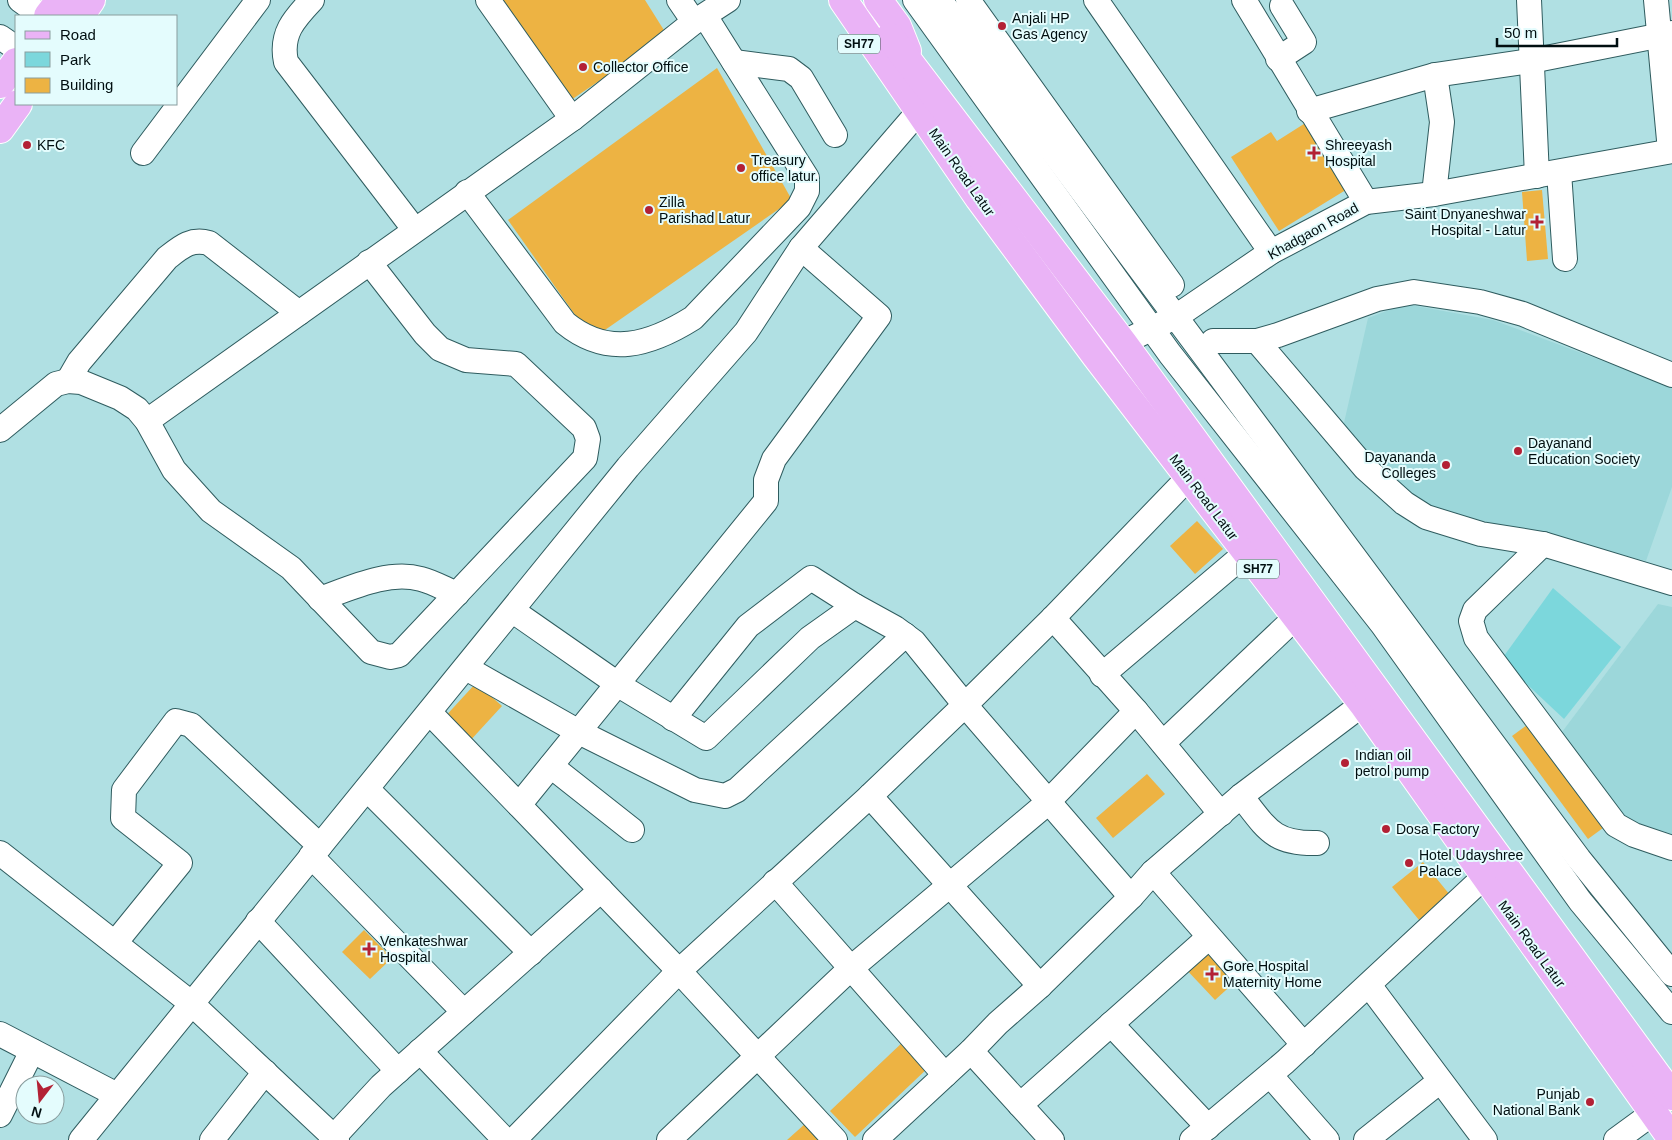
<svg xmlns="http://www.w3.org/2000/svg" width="1672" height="1140" viewBox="0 0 1672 1140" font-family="Arial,sans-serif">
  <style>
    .built { fill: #9cd7da }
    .green { fill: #7cd7dc }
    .building { fill: #edb343 }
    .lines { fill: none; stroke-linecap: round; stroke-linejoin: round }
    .minor-casing { stroke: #2f5c5f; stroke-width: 26 }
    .major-casing { stroke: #fff; stroke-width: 30 }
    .minor { stroke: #fff; stroke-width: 24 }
    .major { stroke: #eab3f6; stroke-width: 28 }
    .poi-dot { fill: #b32135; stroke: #e4fcfd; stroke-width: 2 }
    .labels { text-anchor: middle; stroke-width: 4; stroke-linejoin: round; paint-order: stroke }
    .shield { fill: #e4fcfd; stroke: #445557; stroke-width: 1 }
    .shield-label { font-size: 12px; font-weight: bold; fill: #000e10 }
    .poi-label { font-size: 14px; fill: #000e10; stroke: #e4fcfd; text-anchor: start }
    .street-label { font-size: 14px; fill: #000e10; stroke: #e4fcfd }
  </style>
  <rect width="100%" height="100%" fill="#b0e0e3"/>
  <g class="built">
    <path d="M1405 304 1493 320 1672 387V487L1646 561 1426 507 1384 475 1343 427 1368 318Z"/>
    <path d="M1658 604 1672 607V844L1627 826 1604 796 1562 732Z"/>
  </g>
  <path class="green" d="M1553 588 1621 647 1564 719 1501 660Z"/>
  <g class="building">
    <path d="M498 0H645L667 35 571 100Z"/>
    <path d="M717 68 792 200 592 339 508 220Z"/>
    <path d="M1307 122 1349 188 1279 231 1231 157 1271 132 1277 141Z"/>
    <path d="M1542 190 1548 259 1527 261 1522 192Z"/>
    <path d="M1197 521 1223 549 1195 574 1170 546Z"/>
    <path d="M476 683 502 706 468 743 442 720Z"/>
    <path d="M1527 725 1603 828 1588 839 1512 736Z"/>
    <path d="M1147 774 1165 794 1113 838 1096 818Z"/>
    <path d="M1423 862 1450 895 1419 920 1392 887Z"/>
    <path d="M364 930 392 958 370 979 342 952Z"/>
    <path d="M1205 948 1236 981 1215 1000 1184 967Z"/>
    <path d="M905 1040 930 1066 855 1137 830 1111Z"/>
    <path d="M806 1123 820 1140H787Z"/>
  </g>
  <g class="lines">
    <g class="minor-casing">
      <g id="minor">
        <path d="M20 0 42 16"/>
        <path d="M312 0C294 19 280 34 286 62L414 229"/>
        <path d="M488 0 572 119"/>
        <path d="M679 0 694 22"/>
        <path d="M915 0 1170 354 1382 624 1580 901 1672 1012"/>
        <path d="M940 0 1579 859 1672 974"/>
        <path d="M968 0 1172 285"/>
        <path d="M1096 0 1271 252"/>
        <path d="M1244 0 1366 202"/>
        <path d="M1529 0 1537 176"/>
        <path d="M1656 0 1670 151"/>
        <path d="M0 37 16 48"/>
        <path d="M1278 59 1304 42 1282 6"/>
        <path d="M734 62 789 69 801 78 835 135"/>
        <path d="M1309 111 1435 75 1531 61 1672 33"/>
        <path d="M143 153 258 0"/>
        <path d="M1559 172 1565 259"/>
        <path d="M467 192 565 323C608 358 650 345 693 318L799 207 807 191V178L705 16"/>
        <path d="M1434 194 1442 122 1435 75"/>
        <path d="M1213 341H1257L1278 335 1377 299 1414 292 1480 302 1523 314 1672 375"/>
        <path d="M1257 341 1365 468 1404 503 1426 517 1481 534 1543 544 1672 583"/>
        <path d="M1096 356 1177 316 1271 252 1366 202 1434 194 1672 151"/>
        <path d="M68 381 79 362 167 258C181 247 191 238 209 243L299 313"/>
        <path d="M147 421 572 119 694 22 728 0"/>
        <path d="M0 430 56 384 68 381 81 382 120 398 137 409 147 421 174 470 211 511 291 568 371 652 390 657 399 655 585 458 588 439 584 428 516 364 466 360 440 349 425 334 369 262"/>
        <path d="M1543 544 1475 610 1471 621 1476 638 1616 825 1634 835 1672 848"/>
        <path d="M320 599C351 588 388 570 421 579 433 582 445 589 457 594"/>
        <path d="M513 611 625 689 706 738 810 638 855 606 895 628 914 642 965 705 1131 897"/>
        <path d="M1053 618 1136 711 1221 814"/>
        <path d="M466 668 579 732 695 790 725 796 737 790 905 635"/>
        <path d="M1102 675 1246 553"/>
        <path d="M430 713 679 971 835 1140"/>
        <path d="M673 719 748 626 811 578 855 606"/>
        <path d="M1163 743 1296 617"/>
        <path d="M551 766 632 830"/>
        <path d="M367 789 531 953"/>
        <path d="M870 796 1040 986"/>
        <path d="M1241 796C1267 829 1273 844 1317 843"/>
        <path d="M519 805 766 501V480L774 459 879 316 801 248"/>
        <path d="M0 853 191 1003 337 1140"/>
        <path d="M311 856 464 1012"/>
        <path d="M1153 872 1304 1045"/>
        <path d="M775 882 945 1075"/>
        <path d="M258 921 398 1071"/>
        <path d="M115 943 180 863 123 818 124 790 176 721 191 725 320 846"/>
        <path d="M1369 985 1485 1140"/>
        <path d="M1111 1024 1208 1127"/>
        <path d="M0 1034 117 1095"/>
        <path d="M420 1051 505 1140"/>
        <path d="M971 1051 1052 1140"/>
        <path d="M1270 1075 1327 1140"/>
        <path d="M1020 1105 1208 938"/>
        <path d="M0 1115 32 1051"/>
        <path d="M81 1140 628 467 746 332 801 248 920 110"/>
        <path d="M212 1140 265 1072"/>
        <path d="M331 1140 381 1086 601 890"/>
        <path d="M514 1140 679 971 870 796 965 705 1053 618 1189 477"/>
        <path d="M669 1140 850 969 1045 805 1136 711"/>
        <path d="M875 1140 971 1051 998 1023 1040 986 1131 897 1153 872 1241 796 1363 704"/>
        <path d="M1192 1140 1285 1062 1484 877"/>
        <path d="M1366 1140 1440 1081"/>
        <path d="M1616 1140 1653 1113"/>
      </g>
    </g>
    <g class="major-casing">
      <g id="major">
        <path d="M843 0 979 198 1096 356 1363 704 1672 1139"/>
        <path d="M878 0 897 26 907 51"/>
        <path d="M48 16 60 0"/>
        <path d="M80 16 91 0"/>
        <path d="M890 37 1123 343 1672 1096"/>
        <path d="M0 84 16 62"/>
        <path d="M0 129 18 104"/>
      </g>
    </g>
    <use href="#minor" class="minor"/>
    <use href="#major" class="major"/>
  </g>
  <g class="poi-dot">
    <circle cx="1002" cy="26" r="5"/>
    <circle cx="583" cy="67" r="5"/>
    <circle cx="27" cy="145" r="5"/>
    <path d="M1311.5 145.5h5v5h5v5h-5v5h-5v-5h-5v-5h5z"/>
    <circle cx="741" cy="168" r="5"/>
    <circle cx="649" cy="210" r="5"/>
    <path d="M1534.5 214.5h5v5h5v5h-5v5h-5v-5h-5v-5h5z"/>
    <circle cx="1518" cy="451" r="5"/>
    <circle cx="1446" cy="465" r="5"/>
    <circle cx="1345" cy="763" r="5"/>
    <circle cx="1386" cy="829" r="5"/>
    <circle cx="1409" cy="863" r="5"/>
    <path d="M366.5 941.5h5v5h5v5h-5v5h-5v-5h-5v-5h5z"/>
    <path d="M1209.5 966.5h5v5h5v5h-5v5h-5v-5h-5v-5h5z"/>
    <circle cx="1590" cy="1102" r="5"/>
  </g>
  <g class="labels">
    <g class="shield">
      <rect x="838" y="34.5" width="42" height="19" rx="4"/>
      <rect x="1237" y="559.5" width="42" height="19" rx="4"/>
    </g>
    <g class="shield-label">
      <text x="859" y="48">SH77</text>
      <text x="1258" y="573">SH77</text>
    </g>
    <g class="poi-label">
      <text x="1012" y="23">Anjali HP<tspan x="1012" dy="16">Gas Agency</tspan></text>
      <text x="593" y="72">Collector Office</text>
      <text x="37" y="150">KFC</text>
      <text x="1325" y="150">Shreeyash<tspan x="1325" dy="16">Hospital</tspan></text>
      <text x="751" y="165">Treasury<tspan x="751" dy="16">office latur.</tspan></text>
      <text x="659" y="207">Zilla<tspan x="659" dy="16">Parishad Latur</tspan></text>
      <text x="1526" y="219" text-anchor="end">Saint Dnyaneshwar<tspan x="1526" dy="16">Hospital - Latur</tspan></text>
      <text x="1528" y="448">Dayanand<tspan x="1528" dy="16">Education Society</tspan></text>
      <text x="1436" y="462" text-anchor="end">Dayananda<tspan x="1436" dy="16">Colleges</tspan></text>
      <text x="1355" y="760">Indian oil<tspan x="1355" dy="16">petrol pump</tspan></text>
      <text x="1396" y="834">Dosa Factory</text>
      <text x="1419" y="860">Hotel Udayshree<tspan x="1419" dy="16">Palace</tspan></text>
      <text x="380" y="946">Venkateshwar<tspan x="380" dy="16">Hospital</tspan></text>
      <text x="1223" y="971">Gore Hospital<tspan x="1223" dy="16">Maternity Home</tspan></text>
      <text x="1580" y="1099" text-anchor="end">Punjab<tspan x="1580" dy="16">National Bank</tspan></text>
    </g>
    <g class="street-label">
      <text transform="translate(962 172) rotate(55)" y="5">Main Road Latur</text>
      <text transform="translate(1313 231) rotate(-29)" y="5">Khadgaon Road</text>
      <text transform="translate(1204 497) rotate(53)" y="5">Main Road Latur</text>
      <text transform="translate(1532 944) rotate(54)" y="5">Main Road Latur</text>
    </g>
  </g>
  <rect x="15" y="15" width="162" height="90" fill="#e4fcfd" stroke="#899d9e"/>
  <rect x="25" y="31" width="25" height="8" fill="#eab3f6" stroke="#899d9e"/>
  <text x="60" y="40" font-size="15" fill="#000e10">Road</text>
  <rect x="25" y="52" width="25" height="15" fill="#7cd7dc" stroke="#899d9e"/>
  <text x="60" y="65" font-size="15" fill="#000e10">Park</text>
  <rect x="25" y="78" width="25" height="15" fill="#edb343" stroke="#899d9e"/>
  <text x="60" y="90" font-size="15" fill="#000e10">Building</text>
  <g transform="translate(40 1100) rotate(196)"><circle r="24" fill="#e4fcfd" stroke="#899d9e"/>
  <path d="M0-4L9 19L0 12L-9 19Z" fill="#b32135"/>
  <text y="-8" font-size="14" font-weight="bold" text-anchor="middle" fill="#000e10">N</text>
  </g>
  <path d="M1497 38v8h120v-8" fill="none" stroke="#000e10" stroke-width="2.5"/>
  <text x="1504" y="38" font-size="15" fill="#000e10" stroke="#e4fcfd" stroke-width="4" paint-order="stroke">50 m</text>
</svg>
